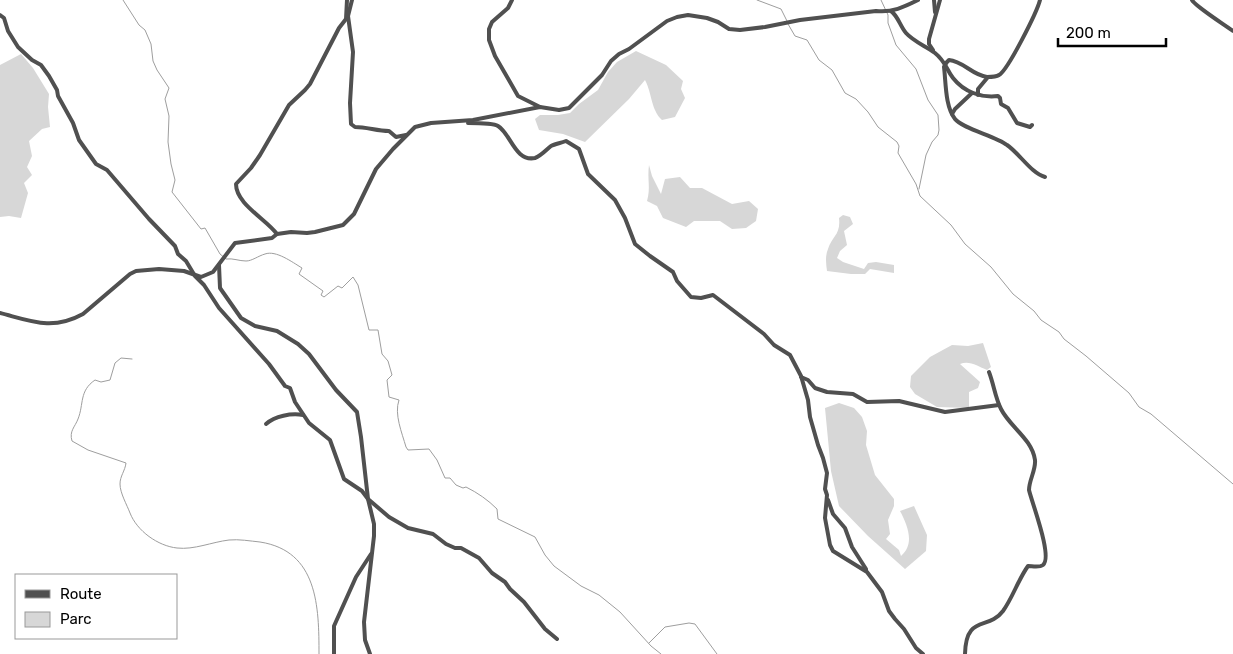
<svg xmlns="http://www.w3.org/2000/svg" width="1233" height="654" viewBox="0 0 1233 654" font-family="Rubik,sans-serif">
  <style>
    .green { fill: #d7d7d7 }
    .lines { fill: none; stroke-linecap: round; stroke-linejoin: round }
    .stream { stroke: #9e9e9e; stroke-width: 1 }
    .minor { stroke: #505050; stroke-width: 4 }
  </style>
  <rect width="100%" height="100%" fill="#fff"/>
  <g class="green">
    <path d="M636 51 666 65 683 81 681 89 685 98 675 117 662 120C651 110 652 93 645 80L629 99 585 142 563 134 539 130 535 119 540 115H558L570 113 579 104 598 90 608 72 617 62Z"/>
    <path d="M21 54 33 68 49 94 48 107 50 127 42 129 29 141 32 156 27 167 32 175 24 183 28 193 21 218 9 216 0 217V65Z"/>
    <path d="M649 165 652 176 661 194 665 179 680 177 690 188H702L732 204 749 201 758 209 756 221 746 228 732 229 720 221H694L686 227 663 218 657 206 647 201C651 188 647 179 649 165Z"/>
    <path d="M843 215 850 217 853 224 844 231 847 245 840 251 837 258 843 262 864 269 868 263 876 262 894 265V273L870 269 865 274H851L827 271C826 264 825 256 828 249 832 236 841 235 839 218Z"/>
    <path d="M983 343 991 367 987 370C978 366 969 360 960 364L980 382 978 388 969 392V408L937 407 915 394 910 387 911 376 930 357 952 345 968 346Z"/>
    <path d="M839 403 854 408 862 417 867 431 866 445 875 475 894 499V506L888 520 890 534 886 539 899 550 901 556C915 544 908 526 900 511L914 506 927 535 926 551 905 569 868 536 839 506 831 471 825 408Z"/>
  </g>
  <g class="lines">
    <g class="stream">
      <path d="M123 0 139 25 145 30 151 44 153 61 157 70 169 88 165 99 169 116 168 142 171 164 175 180 172 192 201 229 205 228 220 254 226 259C233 258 239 261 246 261 252 261 258 256 265 254 276 250 292 262 302 268L299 274 323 291 321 295 324 297 338 286 342 288 353 277 358 285 369 330H378L382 354 388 361 392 375 387 380 389 397 399 400C394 414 402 433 406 447L408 450 429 449 437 460 445 478H450L456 485 463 488 466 487C478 493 488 500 497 509L498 519 535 537 545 555 554 566 581 586 599 595 620 612 651 646 661 654"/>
      <path d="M757 0 781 9 787 21"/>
      <path d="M881 0 888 15V23L896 45 916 69 928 100 938 115 939 130 938 135 932 142 926 155 919 189"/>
      <path d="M788 24 795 36 807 40 819 60 832 70 845 93 856 99 868 112 878 127 897 142 899 146 898 153 916 184 920 196 951 225 965 244 991 267 1013 294 1034 311 1041 320 1059 332 1064 339 1086 356 1129 393 1139 407 1151 414 1233 484"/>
      <path d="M132 359 121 358 115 363 110 380 101 382 95 380C79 391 84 404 78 419 75 427 69 431 72 441L88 450 126 463C125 471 120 476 120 484 120 493 127 505 130 513 137 531 158 546 177 548 194 550 212 542 229 540 239 539 250 541 260 542 318 551 319 607 319 654"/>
      <path d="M649 643 665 627 689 623 695 624 717 654"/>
    </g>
    <g class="minor">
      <path d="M352 0 348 16 353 52 350 103 351 124 355 127C367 127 377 131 389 131L396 137 406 135"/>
      <path d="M512 0 508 8 492 22 489 29V40L495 56 518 96 540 107"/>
      <path d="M934 0 935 12"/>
      <path d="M1192 0C1195 6 1225 25 1233 31"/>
      <path d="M891 11C898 16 900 26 906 33 914 42 926 46 935 53 946 62 946 69 953 78 964 92 981 98 998 96L1000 98 1001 104 1008 108 1017 123 1030 127 1032 125"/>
      <path d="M0 15 4 18 8 31 18 47 32 60 41 65 49 76 57 90 58 96 73 123 79 140 96 164 107 170 149 219 175 246 178 254 186 261 195 276 204 285 219 308 269 364 285 386 290 388 295 402 309 423 330 440 344 479 362 491 368 499 374 524V536L364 622 365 640 370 654"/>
      <path d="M933 50 929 44V39L940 0"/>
      <path d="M946 63 944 67C946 83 945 106 955 119 963 129 996 136 1007 145 1020 154 1031 173 1045 177"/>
      <path d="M946 63 949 60C963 61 972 75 987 77 991 77 996 77 999 75 1008 70 1037 12 1040 0"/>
      <path d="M978 95V89L988 77"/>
      <path d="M952 114 955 109 972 93"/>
      <path d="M468 123C475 123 493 123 498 126 511 134 515 162 535 158 541 156 546 150 551 146 555 144 561 143 566 141L579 149 588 174 615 200 625 218 635 244 650 256 673 272 677 281 691 297 701 298 713 295 764 334 774 345 790 355 801 376 808 400 810 417 818 445 823 458 827 473 825 489 827 495 825 518 830 545 833 551 867 572 882 592 889 611 895 619 904 629 916 648 923 654"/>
      <path d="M277 234C266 219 236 204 236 184L251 168 260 155 289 105 305 90 310 84 339 28 346 19 347 0"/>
      <path d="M219 265 220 288 241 318 255 326 277 331 298 344 309 354 336 390 357 412 361 437 368 499 389 517 408 528 433 534 446 544 455 548H461L479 558 492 573 505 582 510 589 524 602 545 629 557 639"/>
      <path d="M0 313C31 321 52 331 83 314L130 274 136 271 159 269 184 271 201 277 213 272 235 243 272 238 277 234 291 232 307 233 315 232 343 225 354 214 376 169 393 149 415 127 431 123 473 120 540 107 559 110 569 108 602 75 611 61 619 54 629 49 667 21 677 17 688 15 707 18 718 22 729 29 740 30 765 27 800 20 876 11C892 13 904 7 918 0"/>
      <path d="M801 377 808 380 815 388 827 392 853 394 867 402 899 401 945 412 999 405"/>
      <path d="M266 424C275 416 291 413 303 415"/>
      <path d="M828 500 833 514 845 528 852 547 866 569"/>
      <path d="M334 654V626L356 577 371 554"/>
      <path d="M965 654C966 614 988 631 1003 611 1013 597 1018 580 1028 566 1032 566 1039 568 1043 565 1053 557 1032 503 1029 490 1029 480 1036 470 1035 460 1032 439 1010 427 1001 409 995 397 994 385 989 372"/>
    </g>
  </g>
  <rect x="15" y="574" width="162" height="65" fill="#ffffff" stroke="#999999"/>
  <rect x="25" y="590" width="25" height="8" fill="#505050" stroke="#999999"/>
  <text x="60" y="599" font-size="15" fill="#000000">Route</text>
  <rect x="25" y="612" width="25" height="15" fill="#d7d7d7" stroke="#999999"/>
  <text x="60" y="624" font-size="15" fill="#000000">Parc</text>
  <path d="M1058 38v8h108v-8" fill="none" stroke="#000000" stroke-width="2.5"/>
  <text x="1066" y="38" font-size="15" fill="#000000" stroke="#ffffff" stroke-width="4" paint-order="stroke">200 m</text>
</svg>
